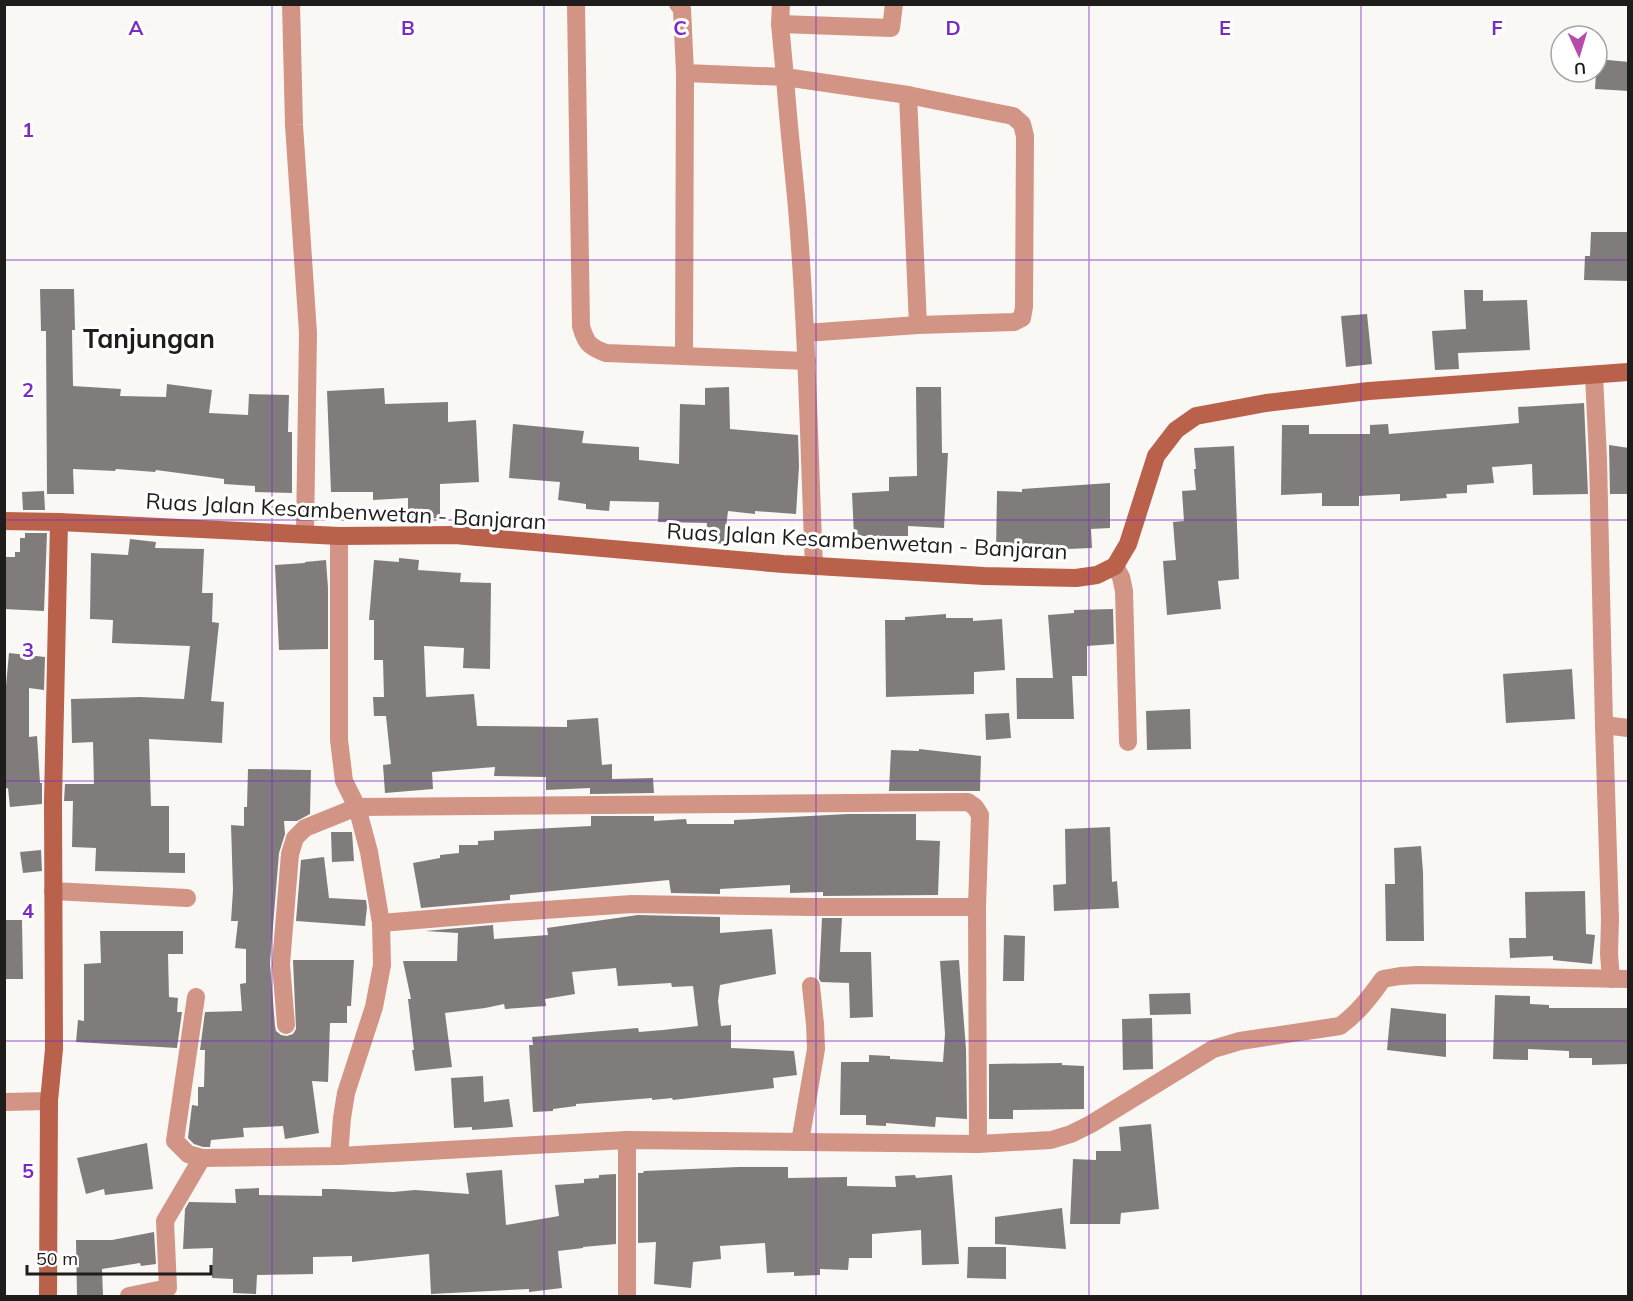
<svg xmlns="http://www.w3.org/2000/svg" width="1633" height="1301" viewBox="0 0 1633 1301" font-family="Mulish,sans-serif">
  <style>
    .building { fill: #7f7c7b }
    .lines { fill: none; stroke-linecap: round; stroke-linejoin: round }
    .street { stroke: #d29484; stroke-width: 18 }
    .secondary { stroke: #ba614c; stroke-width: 18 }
    .grid { fill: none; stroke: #7b2cbf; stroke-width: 1.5; stroke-opacity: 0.55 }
    .labels { text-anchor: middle; stroke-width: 6; stroke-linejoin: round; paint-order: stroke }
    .street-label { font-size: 22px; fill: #1e1d1c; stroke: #fff }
    .quarter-label { font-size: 26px; font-weight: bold; fill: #1e1d1c; stroke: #fff }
    .grid-label { font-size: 20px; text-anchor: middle; font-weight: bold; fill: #7b2cbf; stroke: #fff; stroke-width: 6; stroke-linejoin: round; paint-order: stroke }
  </style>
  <rect width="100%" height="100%" fill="#faf8f5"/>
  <g class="building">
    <path d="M1597 59 1629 62V91L1595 89Z"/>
    <path d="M1591 232H1629V281L1584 280 1585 256H1590Z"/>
    <path d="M40 289H74L75 330H72L73 386 121 389 120 396 166 397 167 384 212 390 209 413 248 415 249 394 289 395 288 432H292V493L255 492V486L224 484V479L156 470 155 472 116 469 115 471 73 469 74 494H47L46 331H41Z"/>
    <path d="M1464 290H1483V301L1527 300 1530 350 1458 353 1459 369 1435 370 1432 331 1466 329Z"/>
    <path d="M1367 314 1372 364 1346 367 1341 316Z"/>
    <path d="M729 387 730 429 798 435 799 466 796 514 755 511V514L728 511 724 544 705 542 707 523 658 522 659 502 610 501 609 511 586 509V504L558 500 560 482 509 478 513 424 584 431 582 443 639 447V460L679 464 680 404 705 405V388Z"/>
    <path d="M916 387H941L942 453H948L944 528 908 526V536H854L852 493 889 491V477L917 476Z"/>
    <path d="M384 388 385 404 448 402V422L476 420 479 482 440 484V518L408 519V498L373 500V492H331L327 391Z"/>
    <path d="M1584 403 1588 494 1533 495 1532 464 1492 467 1494 483 1467 485V493L1446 494 1447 498 1433 499 1400 501V494L1359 496V506H1322V493L1281 495 1282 425H1309V434H1370V425L1388 424 1389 434 1519 423 1518 407Z"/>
    <path d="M1609 445 1629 448V494H1610Z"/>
    <path d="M1234 446 1239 579 1218 581 1221 609 1167 615 1163 561 1176 560 1173 522 1184 521 1182 491 1196 490 1194 469H1196L1194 448Z"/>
    <path d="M1110 483V528L1091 529 1092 548 1016 551V553H996L997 491 1022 492V489Z"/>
    <path d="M44 491 45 510H23L22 492Z"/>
    <path d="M25 533H47L44 611 4 609V557H15V552H20V538H25Z"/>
    <path d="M130 539 156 542 155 548 204 549 202 593H213L212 622 219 623 211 701 224 702 222 743 149 739 151 806H169V853H185V873L95 871 96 848 72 847 73 801H64L65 784H94L93 742 72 743 71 699 140 697 184 699 190 646 112 643 113 620 90 619 91 553 128 555Z"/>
    <path d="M399 558 419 560 418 570 461 573 460 582 491 583 490 669 463 668 464 648 424 646 426 697 474 694 477 726 567 727V720L598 718 602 765 612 764V779L653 778 654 793 590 794V788L546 790V777L494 776 495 767 432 772 433 789 385 793 383 765 391 764 386 716H374L373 697H384L383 660H374V620H369L374 560 399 562Z"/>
    <path d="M326 560 328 588V649L279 650 275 565 305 563V562Z"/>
    <path d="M1113 609 1114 644 1087 646V676H1072L1074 719H1017L1016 678H1053L1048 615 1074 613V610Z"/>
    <path d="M946 614V618H973V621L1002 619 1005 670 974 672V694L886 697 885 620H905V617Z"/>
    <path d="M9 653 45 657 44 690 29 688V737L37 736 40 783H42V804L10 807 8 788 4 789V707Z"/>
    <path d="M1572 669 1575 719 1506 723 1503 674Z"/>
    <path d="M1190 709 1191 749 1147 750 1146 711Z"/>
    <path d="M1009 713 1011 738 986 740 985 714Z"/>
    <path d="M919 749 981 756 980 791H889L891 750 919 751Z"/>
    <path d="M248 769 311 770 310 814 297 821H284L285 834 279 853 270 963 275 1026 276 1031 281 1035 287 1036 293 1034 296 1029 293 960H354L351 1006H347V1023H330L328 1082 312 1081 319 1133 285 1139 283 1126 243 1128 244 1137 211 1140 210 1147H203L194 1144 188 1138 192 1105 198 1106V1087H204L205 1050H200L205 1012 242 1011 240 984 246 983V949L235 948 238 921H231L233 890 231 825 244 826V807H247Z"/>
    <path d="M848 814H916V840L940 841 938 895 823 896V892L790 893V885L720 889V894L671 893 669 880 510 895V900L421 908 413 863 440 858V855L459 853V845H478V841L494 840V831L591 826V816H654V821L686 819 687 824H734V820Z"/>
    <path d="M1110 827 1112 882 1117 881 1119 908 1054 911 1053 885 1066 884 1065 829Z"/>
    <path d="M331 832H352L354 861 332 862Z"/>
    <path d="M1421 846 1423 872 1424 941H1386L1385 884H1395L1394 848Z"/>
    <path d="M41 850 42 871 23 873 20 852Z"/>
    <path d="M324 857 329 898 366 900 367 907 365 926 296 921 301 860Z"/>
    <path d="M1585 891 1586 934 1595 935 1592 964 1553 960V956L1510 958 1509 938H1526L1525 892Z"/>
    <path d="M638 915 720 917V933L772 929 776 974 720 985 718 1001 721 1026 731 1025V1048L794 1051 797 1075 773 1078 774 1088 673 1100 672 1098 652 1100V1098L576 1104V1106L553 1109V1111L533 1112 529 1045H533L532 1037 638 1028 639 1032 663 1030 698 1026 693 986 672 987 671 983 618 986 616 968 572 972 575 994 545 999 546 1006 505 1009 504 1004 485 1008 445 1013 452 1067 415 1071 412 1050H414L408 999H411L403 961H457L458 933 425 931 493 925 494 939 548 935 547 928Z"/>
    <path d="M822 918H842L840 952H871L873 1017 850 1018 849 983 821 982 819 979Z"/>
    <path d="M4 920H22L23 979H4Z"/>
    <path d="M100 931H183V954H168L169 997 178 998 177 1012H182L177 1048 76 1042 78 1020 84 1021V964L101 963Z"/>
    <path d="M1004 935 1025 936 1024 981H1003Z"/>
    <path d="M959 960 966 1049 967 1119 936 1117 935 1127 886 1123V1126L866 1125V1115H840L841 1062H869V1055L890 1056V1059L943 1062 945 1034 940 961Z"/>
    <path d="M1190 993 1191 1014 1150 1015 1149 994Z"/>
    <path d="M1495 995 1530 996V1004L1549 1005V1008H1629V1064L1592 1065V1058H1569V1051L1528 1049V1060L1493 1059Z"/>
    <path d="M1391 1008 1446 1014V1057L1387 1050Z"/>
    <path d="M1152 1018 1153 1069 1123 1070 1122 1019Z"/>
    <path d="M1062 1063V1065L1084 1066V1109L1013 1110V1119H989V1064Z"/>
    <path d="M483 1076 484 1102 509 1099 513 1127 472 1130V1127L454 1128 451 1078Z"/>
    <path d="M1151 1124 1159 1209 1121 1213 1120 1224H1070L1073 1159 1096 1160V1151H1121L1119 1127Z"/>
    <path d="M147 1143 153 1189 105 1195 104 1189 86 1194 77 1158Z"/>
    <path d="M738 1167H788V1178L847 1177V1186L896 1187 895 1176 915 1175 916 1178 952 1175 959 1264 922 1265 921 1230 872 1234V1258H849L848 1270 820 1269V1275L794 1276V1272L767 1273 765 1243 720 1246 721 1259 693 1262 691 1288 654 1284 656 1242 638 1243V1173H643L644 1171Z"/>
    <path d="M502 1170 506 1225 559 1216 555 1185 584 1183V1179L599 1178V1175L616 1174V1244L583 1247V1248L558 1251 562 1288 529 1292V1289L431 1294 429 1254 352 1262V1256L313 1257V1274L257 1275 256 1294 233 1293V1279L212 1278 213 1248 183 1249 185 1209 189 1202 236 1203 235 1189 259 1188V1195L322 1196V1189H334L393 1192 415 1190 469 1194 466 1173Z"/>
    <path d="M1062 1208 1066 1249 995 1244V1217Z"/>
    <path d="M154 1232 156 1264 141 1266 140 1263 102 1269 103 1296H77L76 1240H112Z"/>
    <path d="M968 1247H1006V1279L967 1278Z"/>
  </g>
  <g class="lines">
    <g class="street">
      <path d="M291 4 294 125 308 333 305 534"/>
      <path d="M576 4 581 326C586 344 590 347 606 353L807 361"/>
      <path d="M678 4 682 9 685 73 785 77C788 121 793 164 797 208 807 327 809 447 814 566"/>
      <path d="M781 4 780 24 785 77 908 95 1013 116 1022 124 1025 136 1024 307 1022 318 1014 322 918 325 805 333"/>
      <path d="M780 24 891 28 894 4"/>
      <path d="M908 95 918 325"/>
      <path d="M684 356 685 73"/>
      <path d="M1594 375 1598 459 1604 725 1610 919 1609 954 1611 979"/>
      <path d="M1115 566 1121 577 1124 591 1128 742"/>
      <path d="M1604 725 1628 728"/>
      <path d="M53 891 187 898"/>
      <path d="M381 923 501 913 632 904 813 907H977"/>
      <path d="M196 997 175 1141 188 1154 202 1158 339 1156 627 1140 978 1144 1051 1140 1071 1134 1091 1124 1213 1049 1240 1041 1340 1026C1358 1013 1370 997 1383 979L1400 976 1418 975 1628 979"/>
      <path d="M286 1025 281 964 290 854 295 838 305 828 357 807 968 802 975 807 980 815 977 907 978 1144"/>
      <path d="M4 1102 49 1101"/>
      <path d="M627 1140V1295"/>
      <path d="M800 1142 816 1049 815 1024 811 986"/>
      <path d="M339 1156 342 1118 346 1093 374 1007 382 965 381 923 369 852 357 807 344 781 339 740V536"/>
      <path d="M129 1296 168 1288 165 1221 202 1158"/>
    </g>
    <g class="secondary">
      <path d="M4 521 59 522 339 536 455 535 783 564 984 576 1076 578 1097 575 1115 566 1128 544 1156 456 1176 430 1196 416 1266 403 1369 391 1628 372"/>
      <path d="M48 1296 49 1101 54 1049 53 801 59 522"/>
    </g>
  </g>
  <path class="grid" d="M272 4V1296M544 4V1296M816 4V1296M1089 4V1296M1361 4V1296M4 260H1628M4 520H1628M4 781H1628M4 1041H1628"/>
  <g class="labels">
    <g class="street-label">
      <text transform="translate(346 511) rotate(3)" y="8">Ruas Jalan Kesambenwetan - Banjaran</text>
      <text transform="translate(867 541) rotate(3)" y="8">Ruas Jalan Kesambenwetan - Banjaran</text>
    </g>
    <g class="quarter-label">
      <text x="149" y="348">Tanjungan</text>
    </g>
  </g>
  <g class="grid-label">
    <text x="136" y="35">A</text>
    <text x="408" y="35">B</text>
    <text x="680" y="35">C</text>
    <text x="953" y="35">D</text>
    <text x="1225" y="35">E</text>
    <text x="1497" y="35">F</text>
    <text x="28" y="137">1</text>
    <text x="28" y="397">2</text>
    <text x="28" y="657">3</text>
    <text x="28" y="918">4</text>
    <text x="28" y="1178">5</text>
  </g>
  <rect width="1633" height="1301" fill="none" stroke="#1e1d1c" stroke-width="12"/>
  <g transform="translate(1579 54) rotate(176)"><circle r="28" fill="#ffffff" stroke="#a5a5a4" stroke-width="1.5"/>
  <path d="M0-4.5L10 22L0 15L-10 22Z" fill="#b84cac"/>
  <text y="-9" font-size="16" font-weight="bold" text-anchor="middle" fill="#1e1d1c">U</text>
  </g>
  <path d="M27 1265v9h184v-9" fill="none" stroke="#1e1d1c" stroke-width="3"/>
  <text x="36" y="1265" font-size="18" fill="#1e1d1c" stroke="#ffffff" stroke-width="4.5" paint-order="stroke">50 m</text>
</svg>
